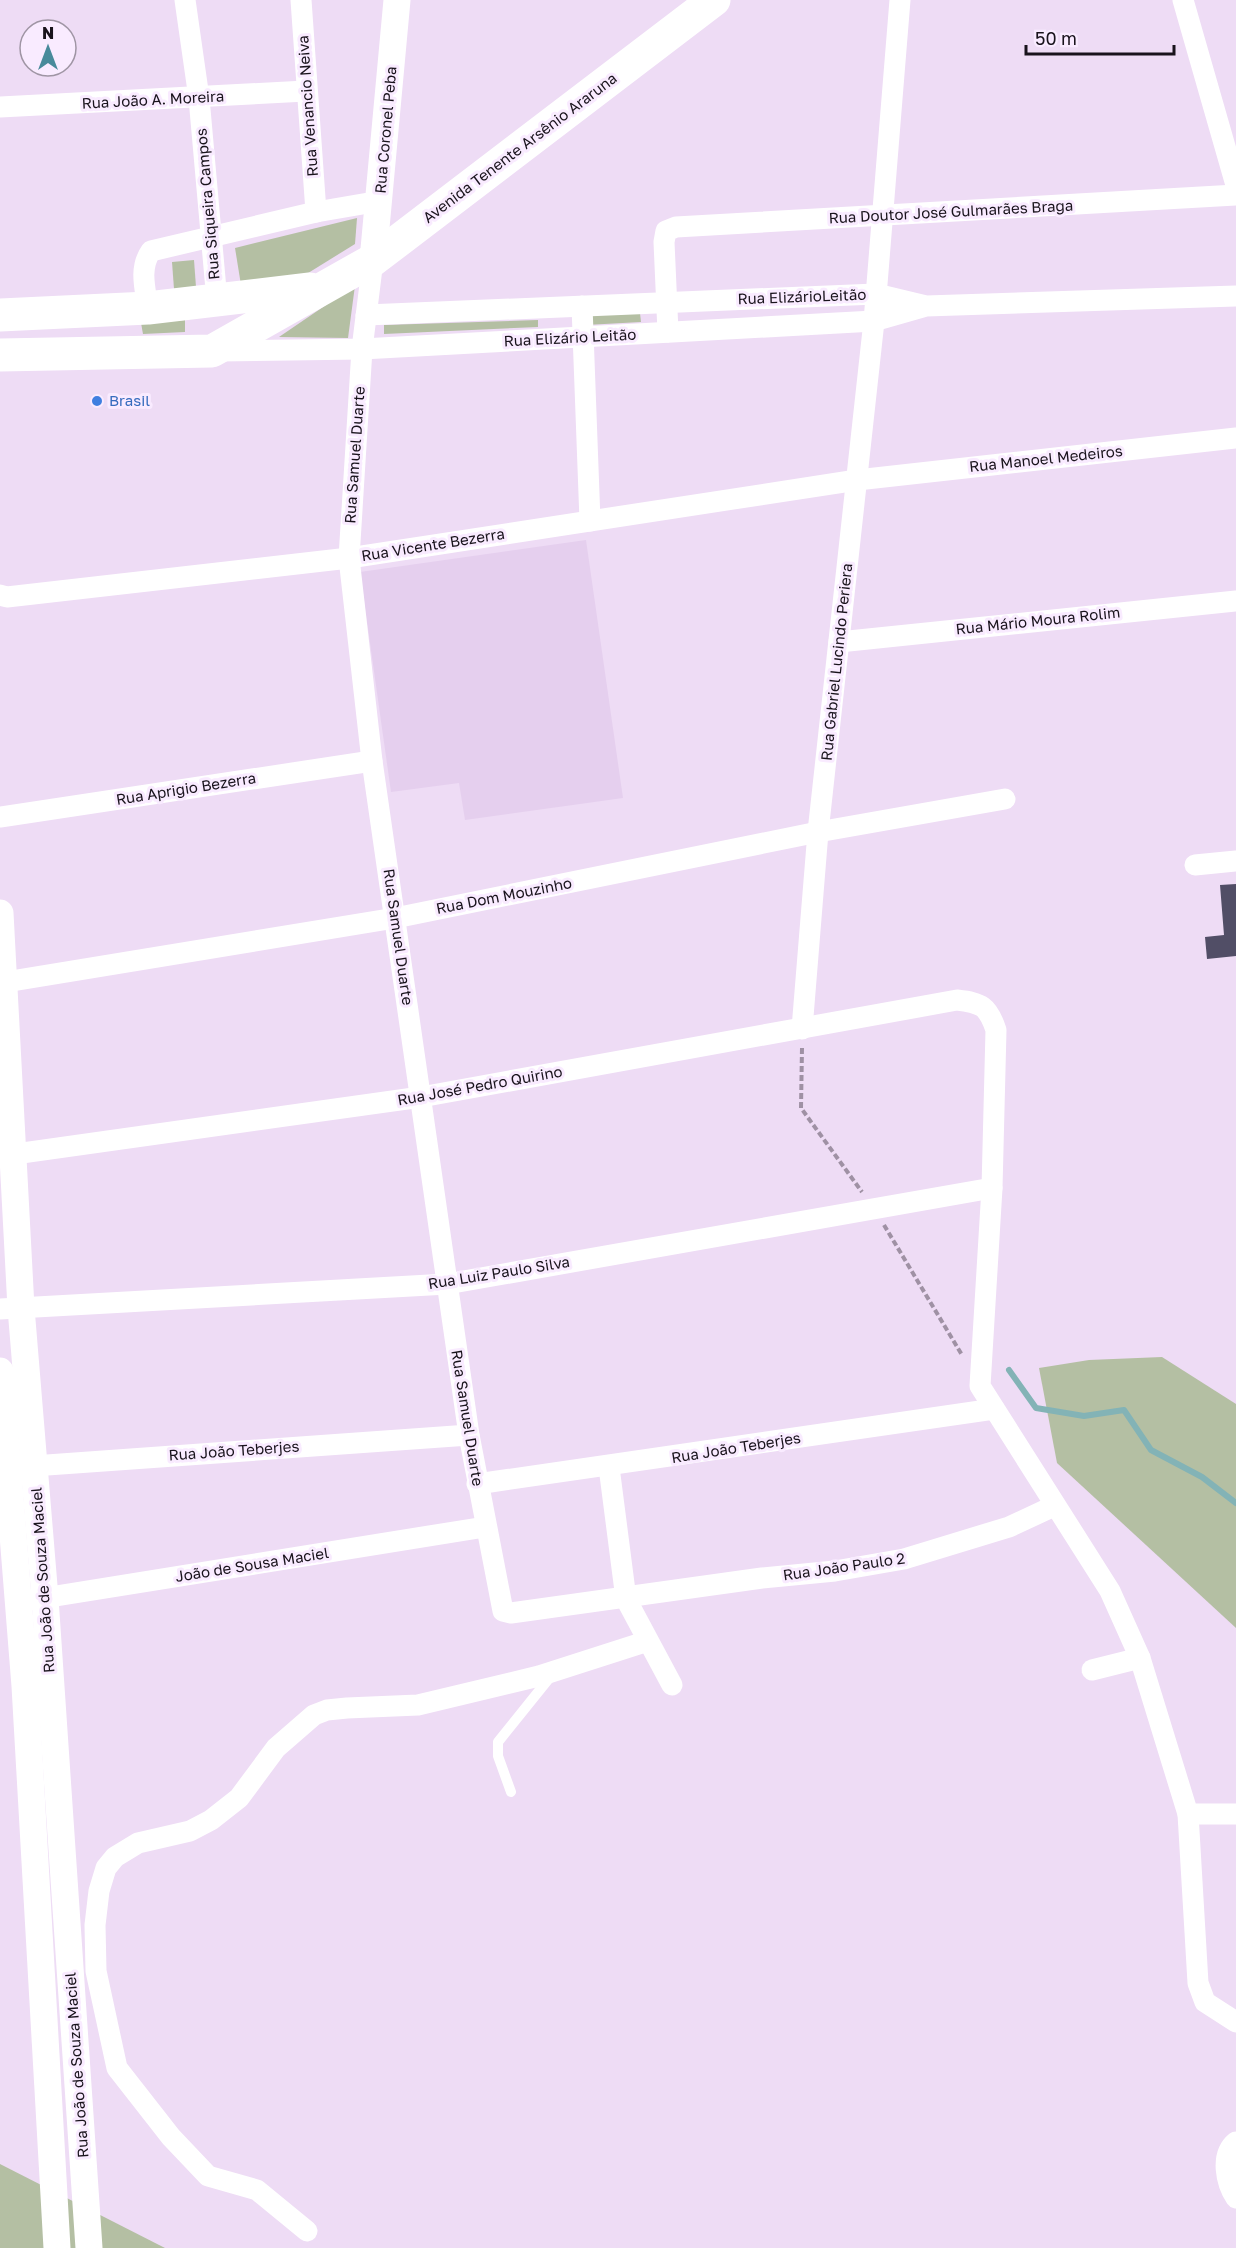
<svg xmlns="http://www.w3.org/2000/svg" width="1236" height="2248" viewBox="0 0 1236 2248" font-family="'Golos Text',sans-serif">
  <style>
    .built { fill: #e5cfee }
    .green { fill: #b4bfa3 }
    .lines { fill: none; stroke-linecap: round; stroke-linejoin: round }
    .stream { stroke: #83b3b6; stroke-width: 6 }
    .building { fill: #514e66 }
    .path { stroke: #9f91a4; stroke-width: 4; stroke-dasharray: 6 3; stroke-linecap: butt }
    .service { stroke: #fff; stroke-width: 10 }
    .minor { stroke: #fff; stroke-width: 21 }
    .tertiary { stroke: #fff; stroke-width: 27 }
    .primary { stroke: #fff; stroke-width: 33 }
    .shop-dot { fill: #3f7fe0; stroke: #f9ebff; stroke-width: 2 }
    .labels { text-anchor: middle; stroke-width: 6; stroke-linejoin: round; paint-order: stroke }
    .street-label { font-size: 15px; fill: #19131c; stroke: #f9ebff }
    .shop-label { font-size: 15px; fill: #366cbe; stroke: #f9ebff; text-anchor: start }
  </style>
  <rect width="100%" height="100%" fill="#eedcf5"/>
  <path class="built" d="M586 540 623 798 465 820 459 783 391 792 360 572Z"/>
  <g class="green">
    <path d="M357 218 355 244 292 283 241 285 235 248Z"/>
    <path d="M194 260 196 287 174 289 172 262Z"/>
    <path d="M356 278 348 338 279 337 326 305Z"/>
    <path d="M640 313 641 322 586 325 585 315Z"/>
    <path d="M185 320V332L143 334 141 323Z"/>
    <path d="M538 320V327L384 334V325Z"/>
    <path d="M1162 1357 1236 1404V1628L1057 1463 1039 1368 1089 1360Z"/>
    <path d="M0 2164 165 2248H0Z"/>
  </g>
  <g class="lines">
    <path class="stream" d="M1009 1370 1036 1408 1084 1416 1124 1410 1151 1450 1202 1477 1236 1503"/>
  </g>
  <path class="building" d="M1236 884V956L1207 959 1205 937 1224 935 1220 885Z"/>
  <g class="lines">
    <g class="path">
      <path d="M802 1048 801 1108 862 1192"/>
      <path d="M884 1225 962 1355"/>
    </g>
    <path class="service" d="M511 1792 498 1756V1742L551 1676"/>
    <g class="minor">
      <path d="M185 0 199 98 217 301"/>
      <path d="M301 0 316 212"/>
      <path d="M1183 0 1236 185"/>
      <path d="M0 107 306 91"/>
      <path d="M373 260 362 349 349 558 372 761 469 1435 503 1611 511 1613 762 1578 835 1571 904 1559 1009 1527 1054 1506"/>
      <path d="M582 306 590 521"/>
      <path d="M148 308C145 288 139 268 151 251L316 212 380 201"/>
      <path d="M366 315 876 294 926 306 1236 296"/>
      <path d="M668 332 664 242 666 231 676 227 1236 195"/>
      <path d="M219 351 362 349 874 321 923 307"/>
      <path d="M0 595 7 597 349 558 857 480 1236 438"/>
      <path d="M839 642 1236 601"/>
      <path d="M0 817 372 761"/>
      <path d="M1195 865 1236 861"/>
      <path d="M0 983 395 918 818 832 1005 799"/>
      <path d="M802 1029 818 832 874 321 900 0"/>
      <path d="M0 1156 421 1097 957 1000C982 1003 988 1006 996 1030L992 1188 980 1386 1110 1591 1140 1658 1188 1814H1236"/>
      <path d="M0 1309 447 1284 992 1188"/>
      <path d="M19 1467 469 1435"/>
      <path d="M609 1467 626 1599 672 1685"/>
      <path d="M477 1484 994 1409"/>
      <path d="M31 1600 485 1527"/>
      <path d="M1092 1670 1140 1658"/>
      <path d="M1188 1814 1198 1983 1205 2002 1236 2022"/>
      <path d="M1236 2142C1220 2155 1226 2183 1236 2198"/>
      <path d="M307 2231 257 2190 208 2176 171 2137 117 2068 96 1971 95 1925 99 1891 106 1868 115 1857 138 1843 190 1831 211 1820 239 1798 276 1748 314 1715 327 1710 347 1708 418 1705 539 1676 648 1641"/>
    </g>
    <g class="tertiary">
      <path d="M373 260 397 0"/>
      <path d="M0 913 21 1308 45 1598 89 2248"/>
      <path d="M0 1371 25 1686 57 2248"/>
    </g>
    <g class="primary">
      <path d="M0 315 148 308 310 289"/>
      <path d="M0 355 212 351 373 260 714 0"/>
    </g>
  </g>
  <circle class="shop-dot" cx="97" cy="401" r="6"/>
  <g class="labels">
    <g class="street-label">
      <text transform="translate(153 100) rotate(-3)" y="5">Rua João A. Moreira</text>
      <text transform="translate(308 106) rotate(-94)" y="5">Rua Venancio Neiva</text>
      <text transform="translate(386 130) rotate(-85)" y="5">Rua Coronel Peba</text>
      <text transform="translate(520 148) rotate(-37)" y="5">Avenida Tenente Arsênio Araruna</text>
      <text transform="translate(208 204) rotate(-95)" y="5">Rua Siqueira Campos</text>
      <text transform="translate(951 212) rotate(-3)" y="5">Rua Doutor José Gulmarães Braga</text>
      <text transform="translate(802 297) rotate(-2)" y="5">Rua ElizárioLeitão</text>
      <text transform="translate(570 338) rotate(-3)" y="5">Rua Elizário Leitão</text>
      <text transform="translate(355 455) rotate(-86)" y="5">Rua Samuel Duarte</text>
      <text transform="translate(1046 459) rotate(-6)" y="5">Rua Manoel Medeiros</text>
      <text transform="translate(433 545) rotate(-9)" y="5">Rua Vicente Bezerra</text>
      <text transform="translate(1038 621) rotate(-6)" y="5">Rua Mário Moura Rolim</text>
      <text transform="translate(837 662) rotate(-84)" y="5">Rua Gabriel Lucindo Periera</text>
      <text transform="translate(186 789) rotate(-9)" y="5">Rua Aprigio Bezerra</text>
      <text transform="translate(504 896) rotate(-11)" y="5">Rua Dom Mouzinho</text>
      <text transform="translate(398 937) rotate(82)" y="5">Rua Samuel Duarte</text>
      <text transform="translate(480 1086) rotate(-10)" y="5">Rua José Pedro Quirino</text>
      <text transform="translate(499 1273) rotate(-9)" y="5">Rua Luiz Paulo Silva</text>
      <text transform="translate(467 1418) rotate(81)" y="5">Rua Samuel Duarte</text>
      <text transform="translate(736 1448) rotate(-9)" y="5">Rua João Teberjes</text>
      <text transform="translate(234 1451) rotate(-4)" y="5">Rua João Teberjes</text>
      <text transform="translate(252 1565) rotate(-9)" y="5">João de Sousa Maciel</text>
      <text transform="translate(844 1567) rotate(-8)" y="5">Rua João Paulo 2</text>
      <text transform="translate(43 1580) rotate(-94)" y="5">Rua João de Souza Maciel</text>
      <text transform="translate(77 2065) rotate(-94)" y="5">Rua João de Souza Maciel</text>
    </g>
    <g class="shop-label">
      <text x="109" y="406">Brasil</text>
    </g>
  </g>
  <g transform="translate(48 48)"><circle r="28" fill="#f9ebff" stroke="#9f95a4" stroke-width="1.5"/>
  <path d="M0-4.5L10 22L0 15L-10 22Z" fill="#488a9b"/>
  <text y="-9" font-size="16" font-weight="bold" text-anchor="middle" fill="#19131c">N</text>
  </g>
  <path d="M1026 45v9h148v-9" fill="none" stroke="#19131c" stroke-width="3"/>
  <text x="1035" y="45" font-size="18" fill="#19131c" stroke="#f9ebff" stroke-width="4.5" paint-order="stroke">50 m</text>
</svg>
